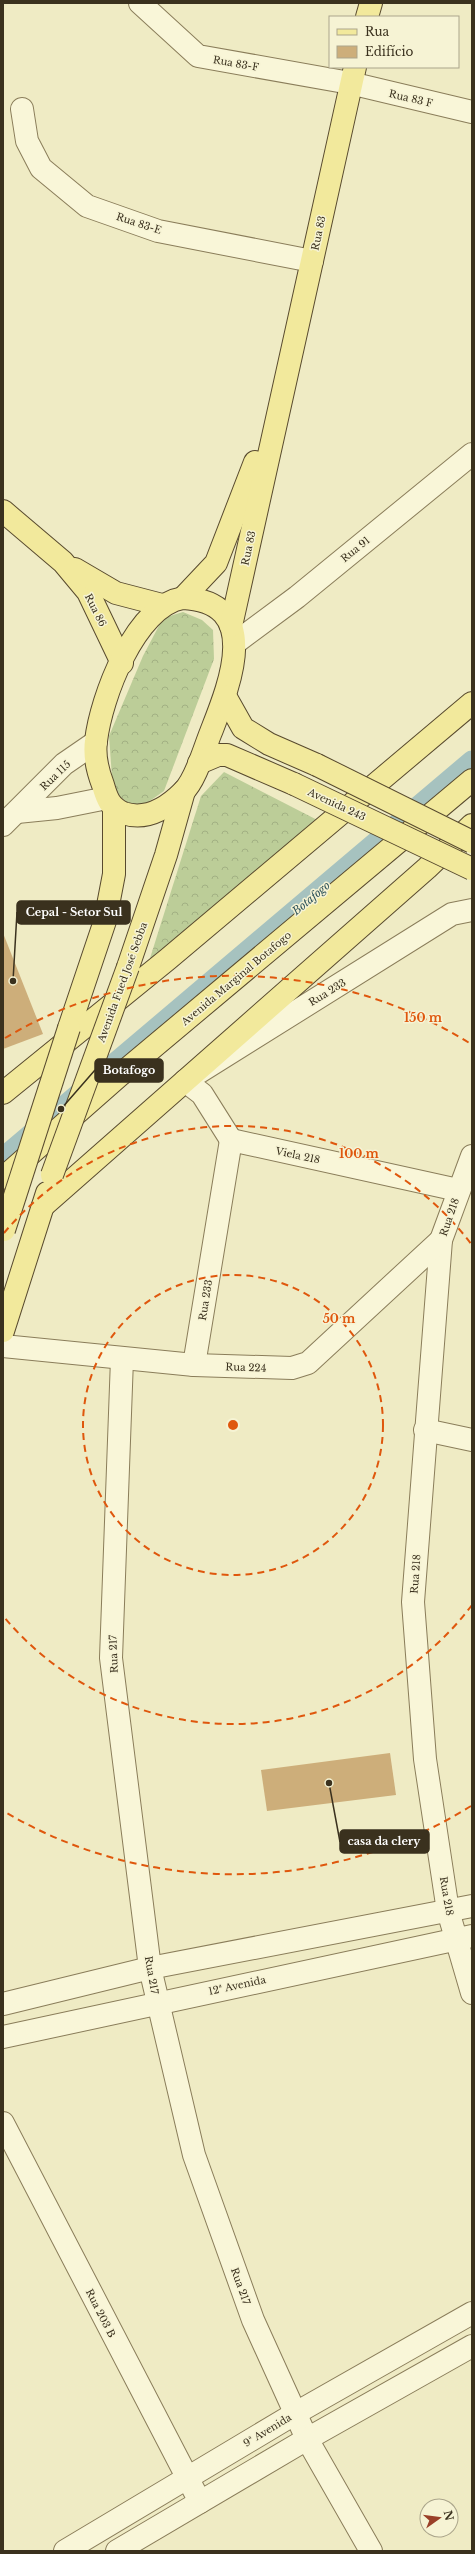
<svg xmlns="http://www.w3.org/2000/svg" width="475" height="2554" viewBox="0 0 475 2554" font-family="'Libre Baskerville',serif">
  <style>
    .forest { fill: url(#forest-crowns) }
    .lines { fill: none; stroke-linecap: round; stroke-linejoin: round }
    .canal { stroke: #a6c2bf; stroke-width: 21 }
    .building { fill: #cdae7a }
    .minor-casing { stroke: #8a7d5a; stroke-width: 24 }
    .major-casing { stroke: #584a2e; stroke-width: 24 }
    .minor { stroke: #f9f6d8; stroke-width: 22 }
    .major { stroke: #f2e99c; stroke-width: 22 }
    .major-bridge-casing { stroke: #584a2e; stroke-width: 24; stroke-linecap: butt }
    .major-bridge { stroke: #f2e99c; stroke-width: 22 }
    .ring { fill: none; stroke: #df570d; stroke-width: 2; stroke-dasharray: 7 5 }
    .labels { text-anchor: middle; stroke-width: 3; stroke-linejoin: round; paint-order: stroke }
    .street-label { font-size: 10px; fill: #3a311e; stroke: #f6f3d4 }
    .water-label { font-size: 11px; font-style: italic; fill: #2e535a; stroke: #f6f3d4 }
    .centre { fill: #df570d; stroke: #f6f3d4; stroke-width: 2 }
    .ring-label { font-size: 12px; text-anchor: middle; font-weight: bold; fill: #df570d; stroke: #f6f3d4; stroke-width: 3; stroke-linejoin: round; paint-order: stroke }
    .leader { fill: none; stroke: #3a311e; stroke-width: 1.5 }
    .callout-dot { fill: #3a311e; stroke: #f6f3d4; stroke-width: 1.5 }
    .callout { fill: #3a311e; stroke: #3a311e; stroke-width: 1.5 }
    .callout-label { font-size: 11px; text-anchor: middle; font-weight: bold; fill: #fff }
  </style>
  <defs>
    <pattern id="forest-crowns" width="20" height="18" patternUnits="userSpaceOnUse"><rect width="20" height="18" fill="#bccd98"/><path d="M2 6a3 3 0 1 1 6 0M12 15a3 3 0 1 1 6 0" fill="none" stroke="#a2b083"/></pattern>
  </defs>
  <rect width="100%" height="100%" fill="#efebc4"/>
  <g class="forest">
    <path d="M183 612 202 620 213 630 214 659 164 791 144 805H130L118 795 112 777 109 736 143 656 163 618Z"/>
    <path d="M224 772 327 825 146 971 201 796Z"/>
  </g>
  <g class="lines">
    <path class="canal" d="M3 1158 472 761"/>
  </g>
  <g class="building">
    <path d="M3 933 43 1034 3 1049Z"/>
    <path d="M390 1753 396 1795 267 1811 261 1770Z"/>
  </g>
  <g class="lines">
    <g class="minor-casing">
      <g id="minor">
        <path d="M140 3 198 56 350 83 472 112"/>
        <path d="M22 109 27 141 41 168 87 206 158 231 312 261"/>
        <path d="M235 643 297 597 472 454"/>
        <path d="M17 812 57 808 107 798"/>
        <path d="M3 825 64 764 96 742"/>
        <path d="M231 1140 202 1094 185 1081 452 914 472 910"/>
        <path d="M231 1140 458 1190"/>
        <path d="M472 1156 441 1240 413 1602 425 1759 448 1911 472 1993"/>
        <path d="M3 1346 194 1365 292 1368 308 1363 441 1240"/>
        <path d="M122 1359 111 1658 150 1968 194 2155 253 2320 307 2439 371 2551"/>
        <path d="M194 1365 231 1140"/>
        <path d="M425 1430 472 1440"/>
        <path d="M3 2004 150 1968 472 1906"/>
        <path d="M3 2037 472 1936"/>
        <path d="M3 2123 200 2502"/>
        <path d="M65 2551 296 2413 472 2313"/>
        <path d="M117 2551 307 2439 472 2346"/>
      </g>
    </g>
    <g class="major-casing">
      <g id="major">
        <path d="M367 17 371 3"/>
        <path d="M3 511 63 562 88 592 122 663"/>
        <path d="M75 569 116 593 162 605"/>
        <path d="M183 598C264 602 229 686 211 732 204 749 196 780 183 792 167 808 146 821 123 813 110 807 107 799 103 785 98 772 94 755 96 741 101 698 135 606 183 598Z"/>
        <path d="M183 598 216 563 255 462"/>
        <path d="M231 626 355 67"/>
        <path d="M225 696 243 728 269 744 317 765"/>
        <path d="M199 763 218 755H227L294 784"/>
        <path d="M128 967 166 855 184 791"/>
        <path d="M69 1028 105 921 114 874V809"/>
        <path d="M3 1093 168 959 472 703"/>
        <path d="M3 1178 120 1075 472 780"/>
        <path d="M43 1206 427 868 472 825"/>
        <path d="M3 1331 47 1193"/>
      </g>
    </g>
    <use href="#minor" class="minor"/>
    <use href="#major" class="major"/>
    <g class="major-bridge-casing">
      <g id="major-bridge">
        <path d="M317 765 472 842"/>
        <path d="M294 784 472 869"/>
        <path d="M52 1175 128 967"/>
        <path d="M4 1230 69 1028"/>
      </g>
    </g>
    <use href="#major-bridge" class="major-bridge"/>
  </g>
  <g class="ring">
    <circle cx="233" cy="1425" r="150"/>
    <path d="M472 1605A299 299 0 0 1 4 1617M4 1233A299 299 0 0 1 472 1245"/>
    <path d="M471 1806A449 449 0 0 1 5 1812M5 1038A449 449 0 0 1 471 1044"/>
  </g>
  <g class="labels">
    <g class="street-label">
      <text transform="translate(236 63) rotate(10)" y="4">Rua 83-F</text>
      <text transform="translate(411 98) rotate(13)" y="4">Rua 83 F</text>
      <text transform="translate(139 223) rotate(18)" y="4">Rua 83-E</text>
      <text transform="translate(318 233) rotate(-78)" y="4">Rua 83</text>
      <text transform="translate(248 548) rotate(-78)" y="4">Rua 83</text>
      <text transform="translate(355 549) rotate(-39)" y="4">Rua 91</text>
      <text transform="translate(96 610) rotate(63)" y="4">Rua 86</text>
      <text transform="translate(55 775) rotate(-44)" y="4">Rua 115</text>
      <text transform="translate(337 804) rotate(25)" y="4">Avenida 243</text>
      <text transform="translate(236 978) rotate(-40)" y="4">Avenida Marginal Botafogo</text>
      <text transform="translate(122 982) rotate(-70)" y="4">Avenida Fued José Sebba</text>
      <text transform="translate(327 992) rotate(-32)" y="4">Rua 233</text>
      <text transform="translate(298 1155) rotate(12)" y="4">Viela 218</text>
      <text transform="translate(449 1217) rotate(-71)" y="4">Rua 218</text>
      <text transform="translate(205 1300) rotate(-81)" y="4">Rua 233</text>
      <text transform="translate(246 1367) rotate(2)" y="4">Rua 224</text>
      <text transform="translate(415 1574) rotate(-86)" y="4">Rua 218</text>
      <text transform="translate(113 1654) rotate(-92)" y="4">Rua 217</text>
      <text transform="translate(447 1896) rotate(80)" y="4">Rua 218</text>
      <text transform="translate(152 1975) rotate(80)" y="4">Rua 217</text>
      <text transform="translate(237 1985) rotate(-12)" y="4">12ª Avenida</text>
      <text transform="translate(241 2286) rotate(70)" y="4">Rua 217</text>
      <text transform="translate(101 2313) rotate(63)" y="4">Rua 203 B</text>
      <text transform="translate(267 2430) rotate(-31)" y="4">9ª Avenida</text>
    </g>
    <g class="water-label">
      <text transform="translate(311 898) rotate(-40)" y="4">Botafogo</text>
    </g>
  </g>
  <circle cx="233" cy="1425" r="6" class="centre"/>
  <g class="ring-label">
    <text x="423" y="1022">150 m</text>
    <text x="359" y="1158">100 m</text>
    <text x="339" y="1323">50 m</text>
  </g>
  <path class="leader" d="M13 981L17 912M61 1109L95 1070M329 1783L340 1842"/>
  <g class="callout-dot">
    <circle cx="13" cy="981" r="4"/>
    <circle cx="61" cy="1109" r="4"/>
    <circle cx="329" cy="1783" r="4"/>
  </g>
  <g class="callout">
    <rect x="17" y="901" width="113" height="23" rx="4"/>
    <rect x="95" y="1059" width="68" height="23" rx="4"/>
    <rect x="340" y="1830" width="89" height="23" rx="4"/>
  </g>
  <g class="callout-label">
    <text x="74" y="916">Cepal - Setor Sul</text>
    <text x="129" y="1074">Botafogo</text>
    <text x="384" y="1845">casa da clery</text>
  </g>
  <rect width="475" height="2554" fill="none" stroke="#3a311e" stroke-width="8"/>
  <rect x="329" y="16" width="130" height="52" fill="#f6f3d4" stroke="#aba58b"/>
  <rect x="337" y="29" width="20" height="6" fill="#f2e99c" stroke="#aba58b"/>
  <text x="365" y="36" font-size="12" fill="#3a311e">Rua</text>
  <rect x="337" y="46" width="20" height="12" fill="#cdae7a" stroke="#aba58b"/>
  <text x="365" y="56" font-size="12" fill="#3a311e">Edifício</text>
  <g transform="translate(439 2518) rotate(76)"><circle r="19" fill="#f6f3d4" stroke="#aba58b"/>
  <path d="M0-3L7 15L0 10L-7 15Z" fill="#9a4029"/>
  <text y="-6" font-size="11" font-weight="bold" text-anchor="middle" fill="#3a311e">N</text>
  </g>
</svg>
